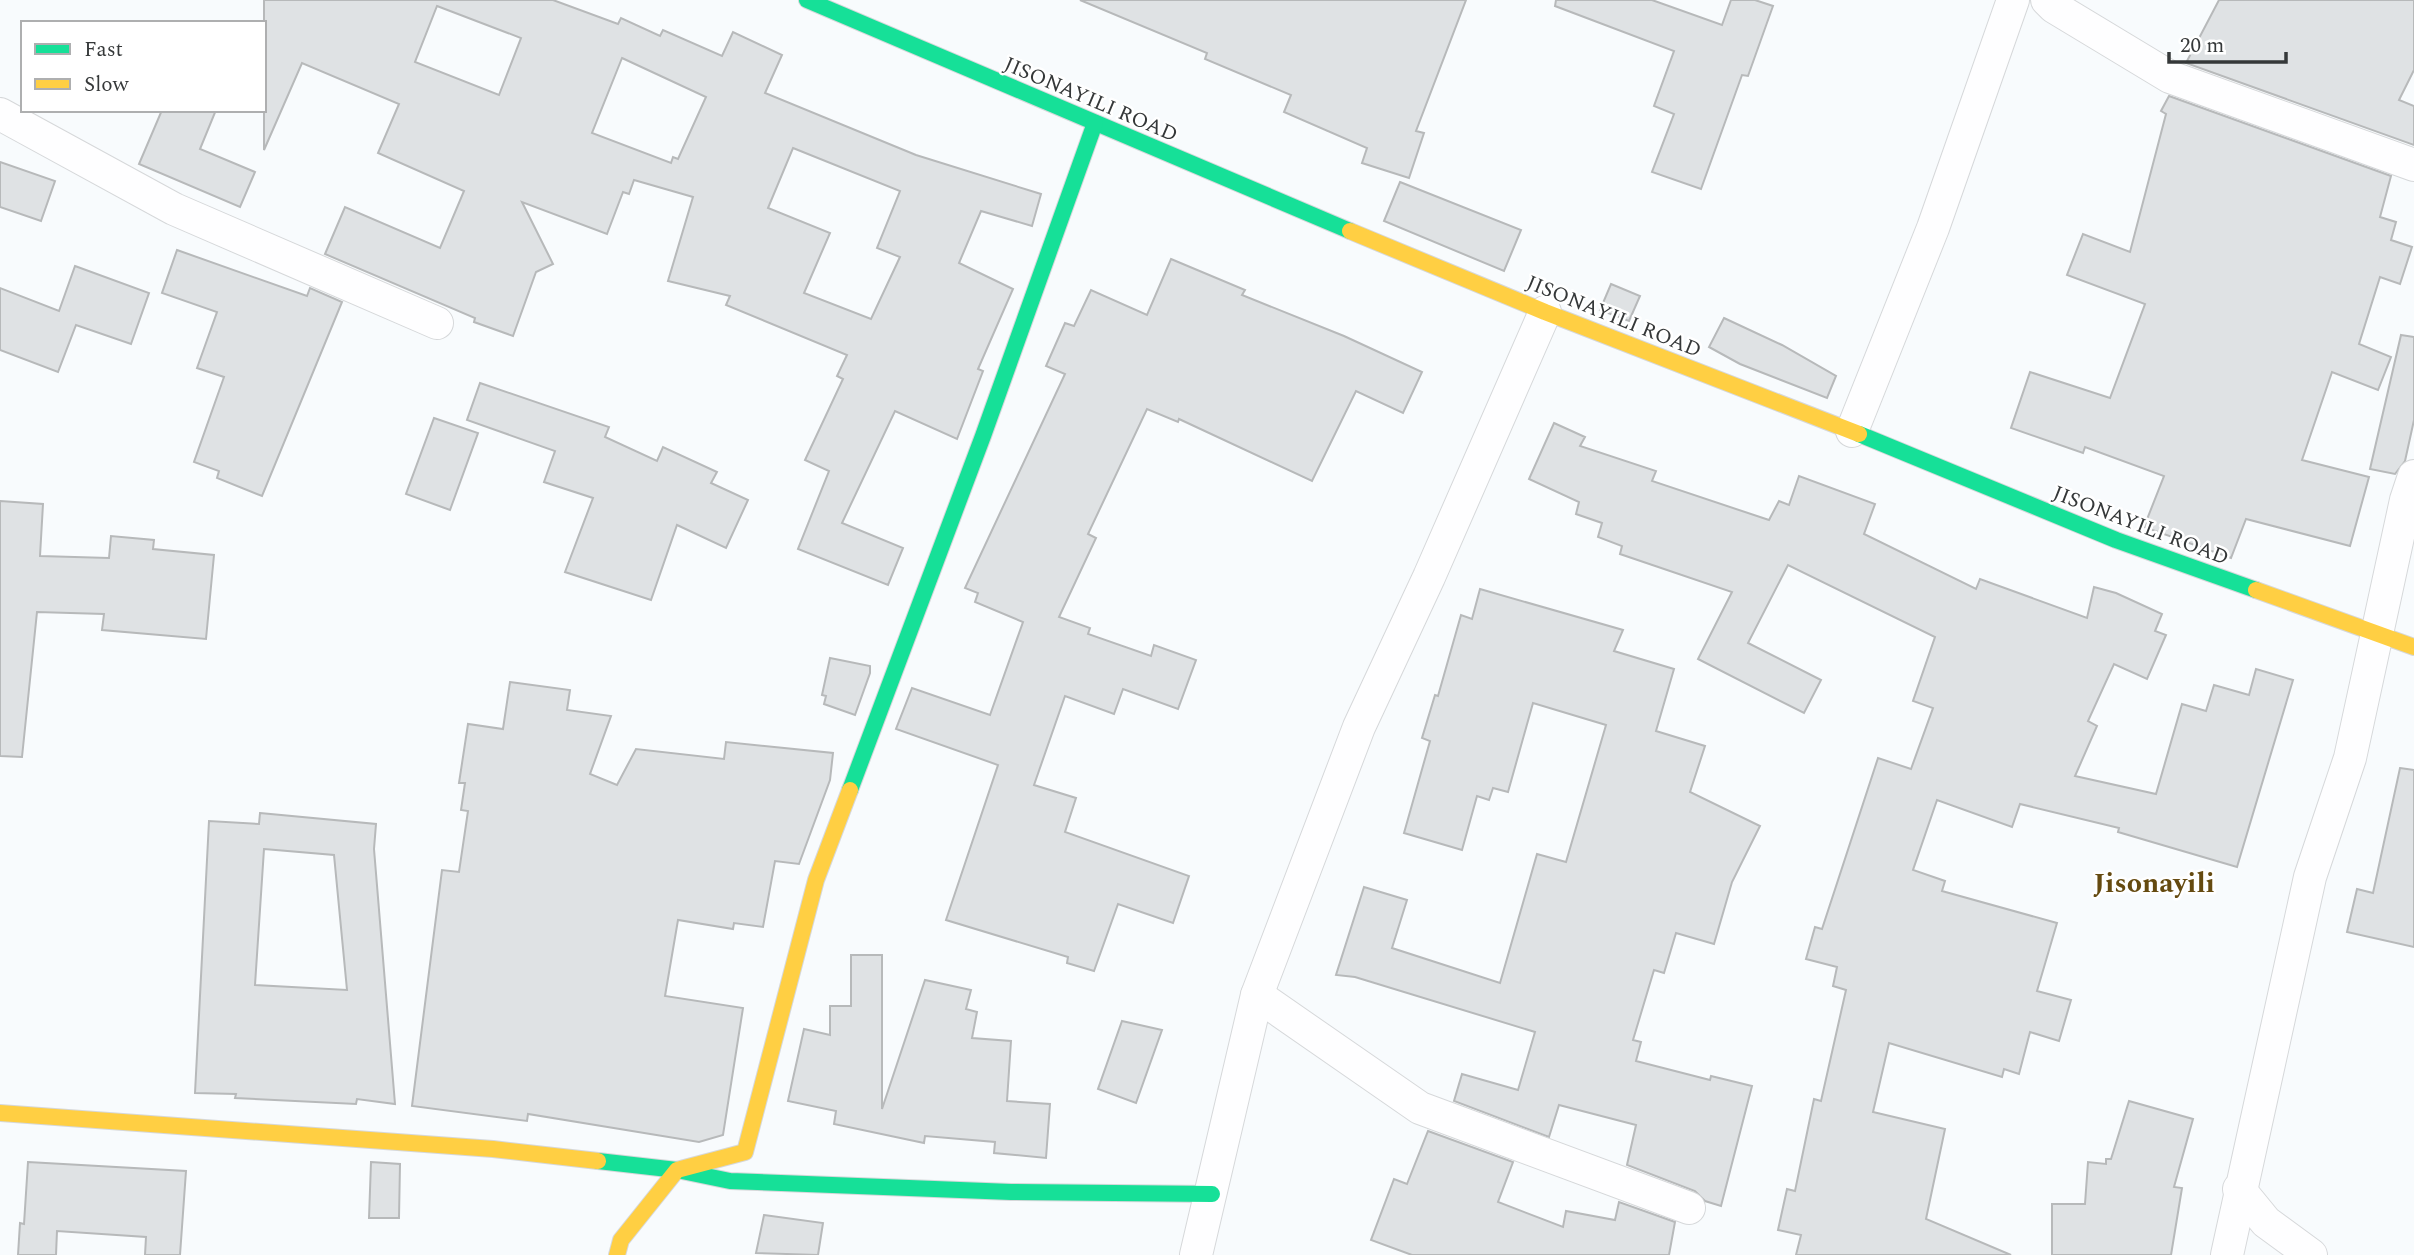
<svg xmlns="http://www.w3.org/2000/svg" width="2414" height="1255" viewBox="0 0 2414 1255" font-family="Spectral,serif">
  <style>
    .building { fill: #dfe2e4; stroke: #b7b9ba; stroke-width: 2; fill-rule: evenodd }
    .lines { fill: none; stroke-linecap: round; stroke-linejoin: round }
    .street-casing { stroke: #d6d8da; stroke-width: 34 }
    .fast-casing { stroke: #d6d8da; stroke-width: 18 }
    .slow-casing { stroke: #d6d8da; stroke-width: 18 }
    .street { stroke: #fefeff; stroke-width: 32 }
    .fast { stroke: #16e098; stroke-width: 16 }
    .slow { stroke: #ffcf43; stroke-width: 16 }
    .labels { text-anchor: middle; stroke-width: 5; stroke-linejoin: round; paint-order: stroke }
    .street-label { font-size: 21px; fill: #353839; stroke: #fff }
    .district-label { font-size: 28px; font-weight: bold; fill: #654a10; stroke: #fff }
  </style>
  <rect width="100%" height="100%" fill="#f8fbfd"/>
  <g class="building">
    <path d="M264 0H553L618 24 621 18 660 36 663 30 722 56 733 32 782 55 765 93 916 155 1041 194 1032 226 981 211 959 263 1013 289 978 369 983 371 957 439 895 411 842 523 903 548 888 585 798 549 829 471 805 460 843 379 837 376 847 355 726 305 730 296 668 281 693 197 634 180 629 194 623 192 607 234 522 202 553 264 536 272 513 336 474 322 475 318 325 254 345 207 440 248 464 191 378 153 399 104 302 63 264 150ZM437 6 521 38 499 95 415 62ZM622 58 706 97 678 159 673 157 671 163 592 133ZM793 148 900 191 877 248 900 257 871 319 804 293 830 233 768 208Z"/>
    <path d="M1080 0H1466L1416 131 1424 133 1409 178 1362 163 1367 148 1284 112 1291 95 1205 59 1207 53Z"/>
    <path d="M1556 0H1652L1722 25 1731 0H1755L1773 6 1748 76 1742 75 1701 189 1652 172 1674 114 1654 106 1674 51 1555 6Z"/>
    <path d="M2219 0H2414V70L2399 100 2414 106V145L2186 63Z"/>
    <path d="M2169 96 2391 176 2380 217 2396 222 2391 240 2412 247 2400 284 2380 277 2359 344 2391 357 2378 390 2332 372 2302 460 2369 477 2350 546 2246 519 2231 558 2144 527 2164 476 2085 447 2083 453 2011 428 2030 372 2110 398 2145 304 2067 275 2083 234 2130 252 2166 114 2161 111Z"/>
    <path d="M162 110H216L200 149 255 172 240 207 139 164Z"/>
    <path d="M0 162 55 181 41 221 0 207Z"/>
    <path d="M1400 182 1521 230 1504 271 1384 221Z"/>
    <path d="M177 250 307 296 310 288 342 302 262 496 217 478 219 471 194 462 224 377 197 368 217 312 162 293Z"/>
    <path d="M1171 259 1245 290 1242 295 1344 336 1422 372 1403 413 1356 391 1312 481 1179 419 1178 422 1147 409 1088 534 1096 538 1059 617 1090 628 1088 634 1151 656 1154 645 1196 660 1178 709 1123 689 1114 714 1065 696 1034 785 1076 798 1065 832 1189 876 1173 923 1118 904 1094 971 1067 963 1068 957 946 920 998 765 896 729 912 688 990 715 1023 622 975 602 978 593 965 588 1065 374 1046 366 1065 323 1074 326 1091 290 1147 315Z"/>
    <path d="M75 266 149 293 131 344 76 325 58 372 0 350V288L59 311Z"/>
    <path d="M1611 284 1640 296 1629 321 1600 310Z"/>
    <path d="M1724 318 1782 345 1836 376 1827 398 1740 364 1709 347Z"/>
    <path d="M2401 335 2414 337V420L2405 461 2395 474 2370 469Z"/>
    <path d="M480 383 609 427 605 437 657 461 663 447 717 472 711 483 748 500 726 548 677 525 651 600 565 572 593 498 544 482 555 451 467 420Z"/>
    <path d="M434 418 478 433 450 510 406 494Z"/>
    <path d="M1554 423 1585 437 1580 446 1656 471 1652 481 1769 520 1779 501 1789 505 1799 476 1875 504 1864 534 1976 589 1980 579 2087 618 2094 587 2116 593 2162 614 2155 631 2166 635 2147 679 2114 664 2088 721 2097 726 2075 776 2156 794 2182 704 2206 711 2214 685 2249 695 2256 669 2293 680 2237 867 2118 832 2119 828 2020 804 2012 827 1937 800 1913 870 1945 881 1942 891 2057 923 2037 991 2071 1000 2059 1041 2030 1032 2019 1074 2004 1069 2002 1077 1889 1043 1873 1112 1945 1129 1926 1219 2011 1255H1796L1801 1235 1778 1230 1787 1189 1795 1191 1814 1099 1821 1101 1846 990 1833 986 1837 967 1806 959 1815 927 1822 929 1878 758 1911 769 1933 708 1913 701 1935 637 1788 565 1748 643 1821 680 1804 713 1698 659 1732 592 1620 554 1622 546 1598 537 1602 523 1576 514 1579 502 1529 479Z"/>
    <path d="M0 501 43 504 40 556 109 558 111 536 154 540 153 549 214 555 206 639 102 630 104 614 37 612 22 757 0 756Z"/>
    <path d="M1480 589 1623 630 1614 651 1674 669 1656 731 1705 746 1690 792 1760 826 1732 882 1714 944 1676 933 1664 973 1654 970 1633 1040 1641 1042 1636 1061 1710 1080 1711 1076 1752 1086 1721 1206 1705 1201 1695 1191 1627 1165 1636 1125 1559 1105 1549 1137 1454 1101 1462 1074 1518 1090 1535 1032 1355 977 1336 975 1364 887 1407 900 1392 948 1500 983 1537 854 1566 862 1606 725 1533 703 1508 792 1493 788 1489 800 1477 796 1462 850 1404 833 1430 741 1422 738 1435 695 1438 696 1461 615 1472 619Z"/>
    <path d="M830 658 870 666V673L855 715 824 704 826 696 822 695Z"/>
    <path d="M510 682 570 690 567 710 611 716 590 774 617 785 636 749 724 759 726 742 833 753 830 780 799 864 775 861 763 927 734 923 733 929 678 920 665 996 743 1008 723 1135 699 1142 528 1114 527 1121 412 1106 442 870 459 872 468 811 461 810 465 783H459L468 724 503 729Z"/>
    <path d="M2400 768 2414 770V947L2347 932 2357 889 2373 893Z"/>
    <path d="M260 813 376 824 374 849 395 1104 357 1099 356 1104 235 1098 236 1094 195 1093 209 821 259 824ZM264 849 334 855 347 990 255 985Z"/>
    <path d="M851 955H882V1109L925 980 971 990 966 1009 977 1012 972 1038 1011 1041 1007 1101 1050 1104 1046 1158 994 1153 995 1142 925 1136 924 1143 834 1124 836 1111 788 1101 804 1029 830 1035V1006H851Z"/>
    <path d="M1122 1021 1162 1030 1136 1103 1098 1089Z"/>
    <path d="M2129 1101 2193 1119 2174 1187 2182 1188 2171 1255H2052V1204H2085L2088 1162 2106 1164V1159H2111Z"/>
    <path d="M1428 1131 1513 1162 1498 1202 1563 1227 1566 1211 1615 1220 1619 1202 1675 1222 1669 1255H1412L1371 1240 1394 1179 1407 1184Z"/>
    <path d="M28 1162 186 1171 180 1255H145L146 1237 57 1231 56 1255H18L20 1223 24 1224Z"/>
    <path d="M371 1162 400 1164 399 1218H369Z"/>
    <path d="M764 1215 823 1223 818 1255 756 1253Z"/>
  </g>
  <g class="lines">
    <g class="street-casing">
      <g id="street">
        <path d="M2047 0 2054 7 2170 77 2414 165"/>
        <path d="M0 114 174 209 437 323"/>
        <path d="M1852 431 1933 228 2013 0"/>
        <path d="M1257 995 1420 1108 1689 1208"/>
        <path d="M2239 1189 2266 1222 2311 1255"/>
        <path d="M1196 1255 1257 995 1359 727 1429 577 1545 312"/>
        <path d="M2227 1255 2310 877 2350 758 2406 500 2414 476"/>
      </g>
    </g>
    <g class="fast-casing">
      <g id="fast">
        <path d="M807 0 1350 231"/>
        <path d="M1859 434 2116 540 2256 590"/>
        <path d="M850 790 983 436 1095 123"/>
        <path d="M598 1161 677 1170 730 1181 1011 1192 1212 1194"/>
      </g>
    </g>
    <g class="slow-casing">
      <g id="slow">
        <path d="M1350 231 1545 312 1859 434"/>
        <path d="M2256 590 2414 647"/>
        <path d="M0 1113 493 1149 598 1161"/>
        <path d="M617 1255 621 1240 677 1170 745 1152 816 880 850 790"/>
      </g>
    </g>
    <use href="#street" class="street"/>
    <use href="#fast" class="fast"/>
    <use href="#slow" class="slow"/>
  </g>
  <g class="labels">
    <g class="street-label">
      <text transform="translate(1091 99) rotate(23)" y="7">JISONAYILI ROAD</text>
      <text transform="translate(1614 316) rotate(22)" y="7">JISONAYILI ROAD</text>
      <text transform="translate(2141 525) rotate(21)" y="7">JISONAYILI ROAD</text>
    </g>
    <g class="district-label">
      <text x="2154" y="892">Jisonayili</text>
    </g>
  </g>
  <rect x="21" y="21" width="245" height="91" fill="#ffffff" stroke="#aeafb0" stroke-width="2"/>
  <rect x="35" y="44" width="35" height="10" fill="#16e098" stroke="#aeafb0" stroke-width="2"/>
  <text x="84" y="56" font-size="21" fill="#353839">Fast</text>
  <rect x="35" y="79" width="35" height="10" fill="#ffcf43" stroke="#aeafb0" stroke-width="2"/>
  <text x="84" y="91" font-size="21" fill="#353839">Slow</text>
  <path d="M2169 52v10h117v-10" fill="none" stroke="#353839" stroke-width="3.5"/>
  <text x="2180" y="52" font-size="21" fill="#353839" stroke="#ffffff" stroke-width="5" paint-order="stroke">20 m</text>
</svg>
